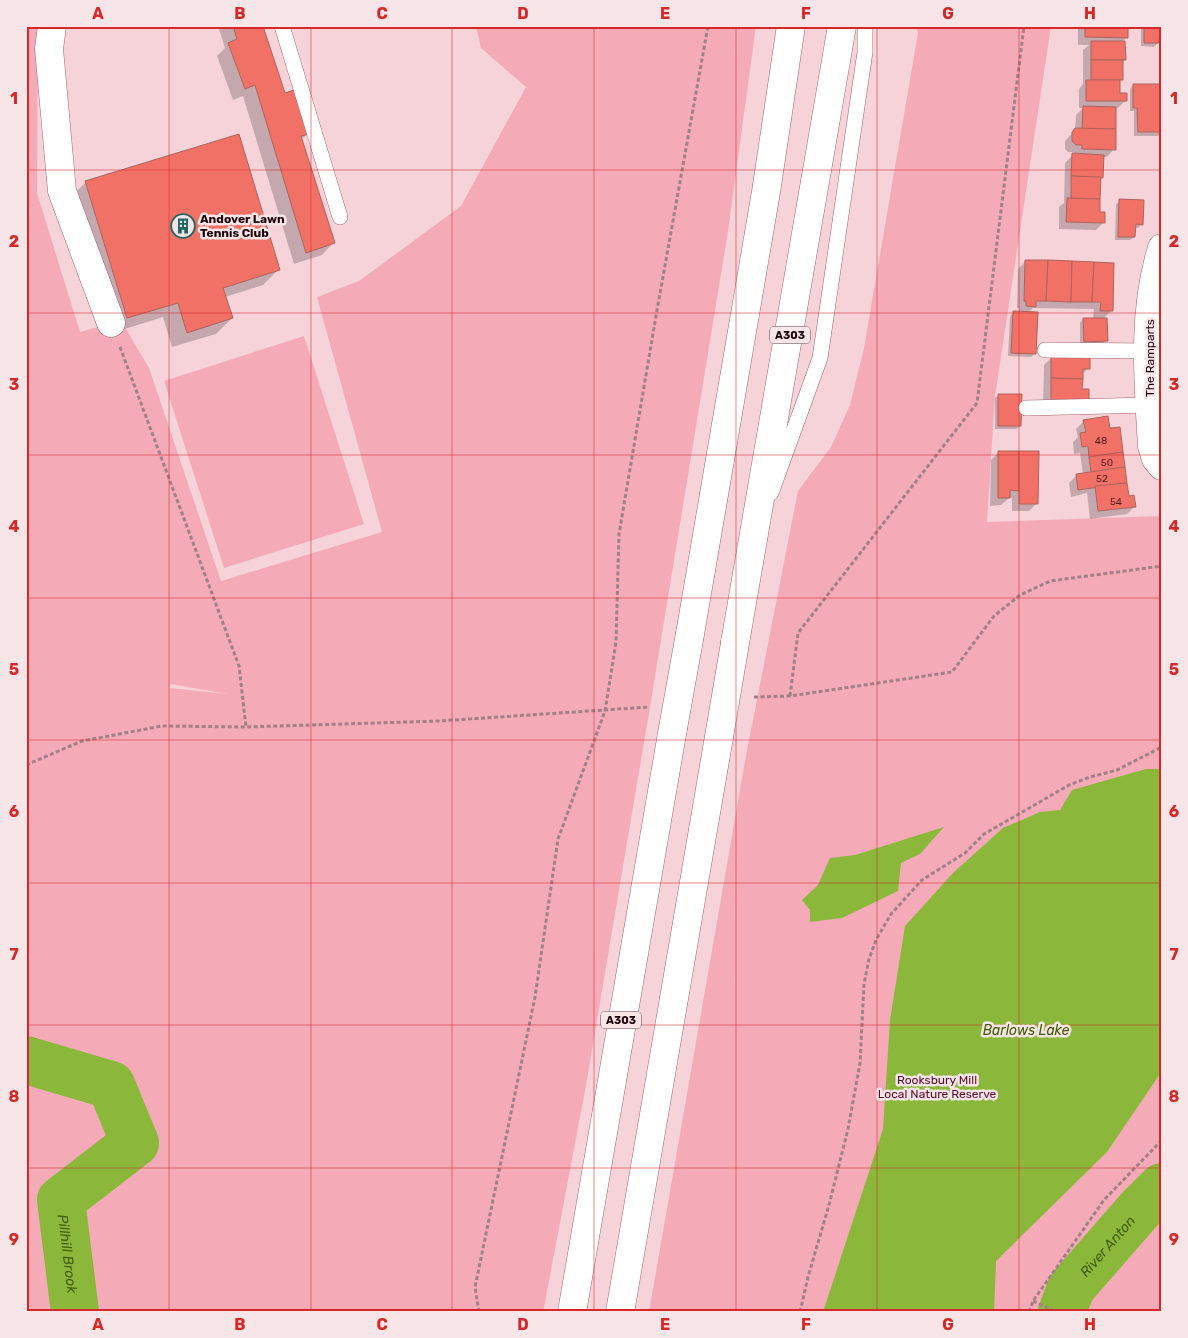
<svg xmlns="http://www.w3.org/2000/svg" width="1188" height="1338" viewBox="0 0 1188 1338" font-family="Rubik,sans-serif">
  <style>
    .green { fill: #f5aab8; fill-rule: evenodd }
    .water { fill: #8bb83a }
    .shadow { fill: #0003 }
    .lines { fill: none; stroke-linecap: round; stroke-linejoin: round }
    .river { stroke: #8bb83a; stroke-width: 48 }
    .building { fill: #f27166; stroke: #ad645c }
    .lane-casing { stroke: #ab6271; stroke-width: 16 }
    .street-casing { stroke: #ab6271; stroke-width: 29 }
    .highway-casing { stroke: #ab6271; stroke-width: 29 }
    .path { stroke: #a08187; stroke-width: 3; stroke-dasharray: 4 2.5; stroke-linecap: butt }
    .lane { stroke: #fff; stroke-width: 15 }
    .street { stroke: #fff; stroke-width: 28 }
    .highway { stroke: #fff; stroke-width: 28 }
    .highway-bridge-casing { stroke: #ab6271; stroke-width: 29; stroke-linecap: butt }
    .highway-bridge { stroke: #fff; stroke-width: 28 }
    .grid { fill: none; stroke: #d62828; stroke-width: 1; stroke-opacity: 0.55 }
    .labels { text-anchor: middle; stroke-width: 5; stroke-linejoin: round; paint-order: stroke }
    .number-label { font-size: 10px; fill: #511e20 }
    .shield { fill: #f7e5e8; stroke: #5d464b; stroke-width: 1 }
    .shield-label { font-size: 11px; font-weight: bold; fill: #1b0208 }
    .poi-label { font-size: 12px; font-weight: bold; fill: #1b0208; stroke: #f7e5e8; text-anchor: start }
    .street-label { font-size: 12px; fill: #1b0208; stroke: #f7e5e8 }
    .park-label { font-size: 12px; fill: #5d0b28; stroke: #f7e5e8 }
    .water-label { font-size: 14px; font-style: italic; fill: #415d00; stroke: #f7e5e8 }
    .neatline { fill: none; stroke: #d62828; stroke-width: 2 }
    .grid-label { font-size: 16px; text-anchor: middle; font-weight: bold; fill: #d62828 }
  </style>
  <rect width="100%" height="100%" fill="#f5d3d9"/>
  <g class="green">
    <path d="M26 26H38L37 193 80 332 111 323 126 329 149 368 221 581 382 532 317 297 359 281 461 206 526 87 481 48 476 26H756L728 231 650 707 585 1091 543 1312H26ZM170 684 228 694 170 688Z"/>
    <path d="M916 26H1051L995 396 987 522 1162 516V1312H649L745 761 798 491 831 447 850 405 864 348 918 33Z"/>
    <path d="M304 336 364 524 224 568 164 381Z"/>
  </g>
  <g class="water">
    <path d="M1146 769H1162V1071L1107 1152 996 1261 994 1312H823L883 1129 890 1020 905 926 953 873 1003 828 1040 812 1060 810 1072 790Z"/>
    <path d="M944 827 920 854 901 863 898 891 842 918 810 922V910L802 900 818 885 830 858 855 855Z"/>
  </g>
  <g class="shadow">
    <path d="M222 26H261L284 94 308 133 301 140 333 243 322 255 294 264 243 96 233 100 217 56 225 48 219 29Z"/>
    <path d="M1078 26H1127V37L1122 42 1124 60 1121 63V80L1119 82 1118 94 1126 100 1118 108H1115L1114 149 1107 157H1102L1098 213 1104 222 1096 230 1059 229V207L1064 203 1065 163 1073 155H1075L1074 152H1068L1065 149V141L1075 130 1076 115 1083 108H1079V89L1083 84V50L1089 45H1078Z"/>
    <path d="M1141 26H1158V43L1154 47 1141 46Z"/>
    <path d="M1133 85H1162V136H1134V111H1130V89Z"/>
    <path d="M86 182 279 269 263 285 225 297 232 318 216 334 172 347 163 317 112 333 70 198Z"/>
    <path d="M1120 201 1142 224 1138 228 1134 227V237L1130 240H1115L1116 204Z"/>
    <path d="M1026 261 1113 264 1111 311 1103 319 1106 340 1103 344 1080 345V323L1083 319H1093L1094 309 1033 308 1028 313 1034 354 1031 357 1008 356 1010 316 1014 312H1019V308H1017L1018 269Z"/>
    <path d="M1051 358 1089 368 1081 375V390L1043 407 1044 365Z"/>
    <path d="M999 395 1020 426 1016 429H995V398Z"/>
    <path d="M1084 421 1134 507 1127 514 1090 519 1087 493 1071 497 1069 483 1077 475 1083 474 1080 453 1074 454 1073 442 1078 437 1076 429Z"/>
    <path d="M999 452 1037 503 1029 511H1012V498H1009L1001 505 990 506 991 460Z"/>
  </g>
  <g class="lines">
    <g class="river">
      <path id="s1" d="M26 1060 111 1085 135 1143 61 1200 75 1312"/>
      <path id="s2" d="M1062 1312 1071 1288 1139 1210 1162 1187"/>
    </g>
  </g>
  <g class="building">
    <path d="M233 26H263L285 93 294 90 310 134 301 136 335 243 306 253 255 85 245 89 228 43 237 39Z"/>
    <path d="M1085 26H1128V38L1085 37Z"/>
    <path d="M1144 26H1160L1159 43H1144Z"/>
    <path d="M1091 41H1125L1126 60H1091Z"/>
    <rect x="1091" y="60" width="32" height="20"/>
    <path d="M1086 80H1120V93H1127V101H1086Z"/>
    <path d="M1133 84H1162V132H1138L1137 108H1133Z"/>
    <path d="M1083 106 1116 107V129H1082Z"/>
    <path d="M1075 128 1116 129V150L1082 149V145H1076L1072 141V132Z"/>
    <path d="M239 134 280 270 223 288 233 318 187 333 178 303 127 318 85 181Z"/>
    <path d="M1072 153 1104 155 1103 178 1071 176Z"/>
    <path d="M1071 176 1101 177 1100 199 1071 198Z"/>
    <path d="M1067 198 1100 199V212H1105V223L1066 222Z"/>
    <path d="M1119 199 1144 200 1143 225 1136 224 1135 237H1118Z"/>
    <path d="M1025 260H1048L1046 301H1036V307L1026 306V301H1024Z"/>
    <path d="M1048 260 1072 261 1071 302 1046 301Z"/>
    <path d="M1072 261 1094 262 1092 302H1071Z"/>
    <path d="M1094 262 1114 263 1113 311H1100L1101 302H1092Z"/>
    <path d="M1013 311 1038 312 1036 354 1011 353Z"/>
    <path d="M1083 318H1107L1108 341 1084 342Z"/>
    <path d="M1051 356 1090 357V369H1083V379L1051 378Z"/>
    <path d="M1051 378 1083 379 1082 389H1089V401L1051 400Z"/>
    <path d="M998 394H1022L1021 426H998Z"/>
    <path d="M1108 416 1110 428 1120 427 1123 452 1089 457 1088 446 1082 447 1080 433 1086 432 1083 420Z"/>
    <path d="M998 451H1019V491L1010 490V498H998Z"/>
    <path d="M1019 451H1039L1038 504H1019Z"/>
    <path d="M1123 452 1125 467 1091 472 1089 457Z"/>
    <path d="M1125 467 1127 483 1078 490 1076 474Z"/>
    <path d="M1127 483 1129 496 1134 495 1136 507 1098 511 1095 486Z"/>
  </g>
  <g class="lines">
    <g class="lane-casing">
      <g id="lane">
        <path d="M282 26 340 217"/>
        <path d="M1045 350 1148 351"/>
        <path d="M1026 408 1150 405"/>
        <path d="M771 493 820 358 865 52V26"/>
      </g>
    </g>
    <g class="street-casing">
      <g id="street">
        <path d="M52 26 49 49 62 191 111 323"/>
        <path d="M1162 248C1142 312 1148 380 1152 446L1156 459 1162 466"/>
      </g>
    </g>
    <g class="highway-casing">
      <g id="highway">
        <path d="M690 634 766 192 791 26"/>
        <path d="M735 643 842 26"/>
        <path d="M572 1312 673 728"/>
        <path d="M620 1312 719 737"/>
      </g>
    </g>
    <g class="path">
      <path d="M120 347 239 666 246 727"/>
      <path d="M790 696 798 633 977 403 1024 26"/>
      <path d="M754 697 790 696 952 672 994 616 1020 595 1050 581 1162 566"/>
      <path d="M26 765 82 741 162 726 246 727 439 721 649 707"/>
      <path d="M1033 1301 1056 1312"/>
      <path d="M479 1312 475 1287 535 997 558 839 605 711 616 642 619 534 657 310 708 26"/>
      <path d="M800 1312 808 1277 829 1205 848 1129 860 1063 864 984 869 959 876 940 891 914 922 880 965 853 984 834 1069 785 1090 777 1117 770 1162 747"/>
      <path d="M1029 1312 1033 1301 1104 1200 1162 1140"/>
    </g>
    <use href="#lane" class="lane"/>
    <use href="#street" class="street"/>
    <use href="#highway" class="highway"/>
    <g class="highway-bridge-casing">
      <g id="highway-bridge">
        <path d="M673 728 690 634"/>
        <path d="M719 737 735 643"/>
      </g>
    </g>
    <use href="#highway-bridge" class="highway-bridge"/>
  </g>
  <path class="grid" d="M169 26V1312M311 26V1312M452 26V1312M594 26V1312M736 26V1312M877 26V1312M1019 26V1312M26 170H1162M26 313H1162M26 455H1162M26 598H1162M26 740H1162M26 883H1162M26 1025H1162M26 1168H1162"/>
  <defs>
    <g id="building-ring" transform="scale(1.25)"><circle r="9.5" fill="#f7e5e8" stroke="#1d6862" stroke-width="1.5"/><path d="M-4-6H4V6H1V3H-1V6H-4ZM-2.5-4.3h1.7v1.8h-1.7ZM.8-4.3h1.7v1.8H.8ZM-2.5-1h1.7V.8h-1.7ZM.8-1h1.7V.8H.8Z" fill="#1d6862"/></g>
  </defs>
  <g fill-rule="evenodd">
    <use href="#building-ring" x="183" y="226"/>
  </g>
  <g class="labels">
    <g class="number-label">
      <text x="1101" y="444">48</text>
      <text x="1107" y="466">50</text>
      <text x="1102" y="482">52</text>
      <text x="1116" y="505">54</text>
    </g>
    <g class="shield">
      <rect x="770" y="326.5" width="40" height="17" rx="4"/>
      <rect x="601" y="1011.5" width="40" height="17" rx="4"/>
    </g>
    <g class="shield-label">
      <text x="790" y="339">A303</text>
      <text x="621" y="1024">A303</text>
    </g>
    <g class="poi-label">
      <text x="200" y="223">Andover Lawn<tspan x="200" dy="14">Tennis Club</tspan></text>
    </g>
    <g class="street-label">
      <text transform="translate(1150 358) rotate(-90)" y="4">The Ramparts</text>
    </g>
    <g class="park-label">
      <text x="937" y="1084">Rooksbury Mill<tspan x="937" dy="14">Local Nature Reserve</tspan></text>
    </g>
    <g class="water-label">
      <text x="1026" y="1035">Barlows Lake</text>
      <text dy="5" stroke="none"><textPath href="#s2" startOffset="81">River Anton</textPath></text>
      <text dy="5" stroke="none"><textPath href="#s1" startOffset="299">Pillhill Brook</textPath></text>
    </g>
  </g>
  <rect width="1188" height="1338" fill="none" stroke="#f7e5e8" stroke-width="55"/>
  <rect x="28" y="28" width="1132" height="1282" class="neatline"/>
  <g class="grid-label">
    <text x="98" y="19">A</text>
    <text x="240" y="19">B</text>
    <text x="382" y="19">C</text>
    <text x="523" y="19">D</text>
    <text x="665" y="19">E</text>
    <text x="806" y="19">F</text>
    <text x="948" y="19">G</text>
    <text x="1090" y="19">H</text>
    <text x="14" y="104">1</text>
    <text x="1174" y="104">1</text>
    <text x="14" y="247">2</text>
    <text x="1174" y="247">2</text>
    <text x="14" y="390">3</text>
    <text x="1174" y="390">3</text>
    <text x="14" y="532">4</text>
    <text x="1174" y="532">4</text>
    <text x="14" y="675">5</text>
    <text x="1174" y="675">5</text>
    <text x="14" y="817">6</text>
    <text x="1174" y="817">6</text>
    <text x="14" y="960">7</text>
    <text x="1174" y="960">7</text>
    <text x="14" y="1102">8</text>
    <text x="1174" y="1102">8</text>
    <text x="14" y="1245">9</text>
    <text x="1174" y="1245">9</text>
    <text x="98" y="1330">A</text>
    <text x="240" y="1330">B</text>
    <text x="382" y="1330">C</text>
    <text x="523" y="1330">D</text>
    <text x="665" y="1330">E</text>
    <text x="806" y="1330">F</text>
    <text x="948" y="1330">G</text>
    <text x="1090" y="1330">H</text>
  </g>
</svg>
